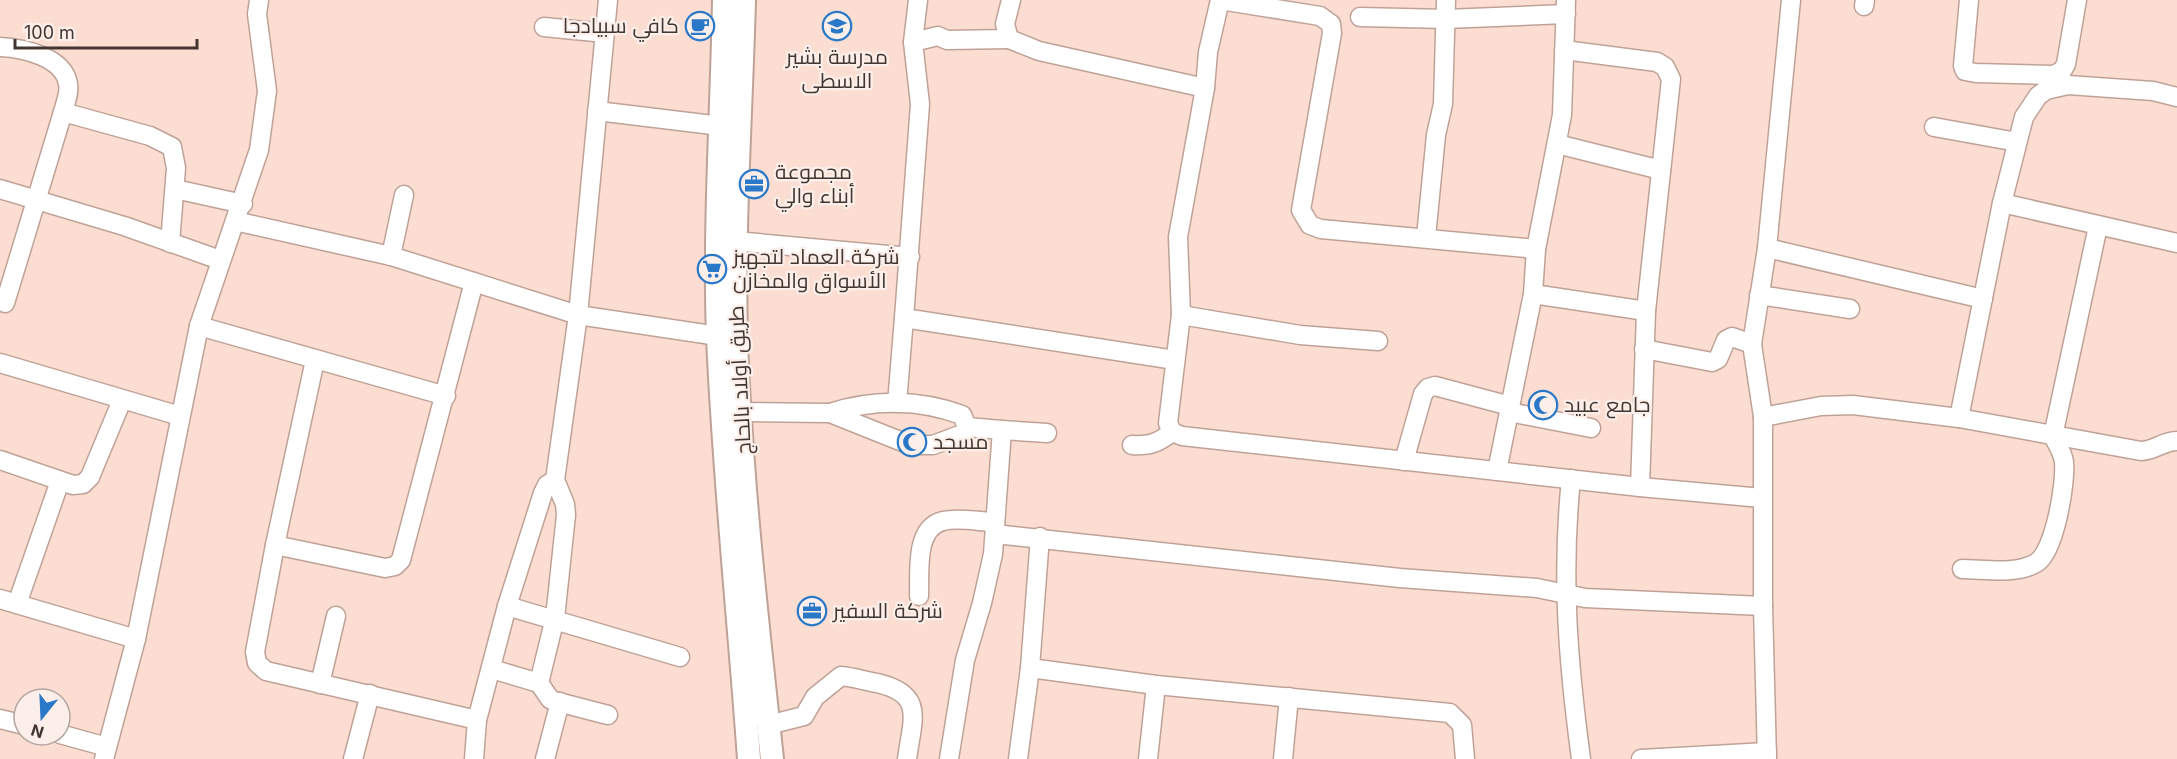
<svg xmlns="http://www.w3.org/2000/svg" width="2177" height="759" viewBox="0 0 2177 759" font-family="Inter,Cairo,sans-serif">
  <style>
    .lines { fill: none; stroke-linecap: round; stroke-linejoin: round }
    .minor-casing { stroke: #bfa297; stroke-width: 21 }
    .major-casing { stroke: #bfa297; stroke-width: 26 }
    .minor { stroke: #fff; stroke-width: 18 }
    .major { stroke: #fff; stroke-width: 22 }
    .labels { text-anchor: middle; stroke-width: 4.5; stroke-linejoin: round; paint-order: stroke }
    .poi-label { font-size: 21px; fill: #423631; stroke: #fcefea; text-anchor: start }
    .street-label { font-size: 21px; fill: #423631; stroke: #fcefea }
  </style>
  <rect width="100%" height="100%" fill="#fcddd2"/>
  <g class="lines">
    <g class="minor-casing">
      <g id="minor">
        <path d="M918 0 913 42 920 104 904 318 1175 360"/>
        <path d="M1011 0 1005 24 1009 39 1039 51 1205 88"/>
        <path d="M1220 0 1208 52 1205 88 1178 237 1181 315 1168 423 1172 432 1182 436 1640 487 1762 498"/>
        <path d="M1220 0 1320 16 1331 24 1332 33 1301 210 1310 225 1321 229 1536 249"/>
        <path d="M1969 0 1963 66 1965 71 1976 73 2053 75 2062 71 2066 64 2077 0"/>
        <path d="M1864 6 1865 0"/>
        <path d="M1360 17 1446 19 1566 14"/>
        <path d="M544 27 605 33"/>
        <path d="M913 42 938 36 947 40 1009 39"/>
        <path d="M0 47C23 48 64 57 68 84 70 92 65 104 63 112L5 303"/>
        <path d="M1564 50 1657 62 1665 67 1671 79 1646 311 1640 487"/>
        <path d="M597 111 721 126"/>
        <path d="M63 112 150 136 172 147 176 168 170 243"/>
        <path d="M1934 127 2017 142"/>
        <path d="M1557 144 1661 170"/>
        <path d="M0 189 124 226 220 260"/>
        <path d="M175 189 243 204"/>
        <path d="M2002 203 2177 243"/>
        <path d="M235 221 391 256 578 315 718 336"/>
        <path d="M1426 237 1436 135 1443 104 1446 0"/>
        <path d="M735 241 910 257"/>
        <path d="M1767 248 1983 299"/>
        <path d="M391 256 404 195"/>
        <path d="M1533 294 1646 311"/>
        <path d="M1759 295 1850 309"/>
        <path d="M1181 315 1300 335 1378 341"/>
        <path d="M199 326 446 396"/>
        <path d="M1644 349 1712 362 1718 359 1726 340 1732 337 1752 344"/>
        <path d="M315 360 275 545 255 652 257 663 266 671 477 720"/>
        <path d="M0 363 180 416"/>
        <path d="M897 403 904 318"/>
        <path d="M741 412 830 413 910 445H933L965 433 967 427"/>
        <path d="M1509 412 1591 428"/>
        <path d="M830 413C872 399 919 399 962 415L967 427"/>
        <path d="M1763 417 1821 406 1853 405 1959 418 2141 451C2154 451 2163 441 2177 441"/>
        <path d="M1959 418 2002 203 2024 117 2038 96 2046 90 2068 85 2153 91 2177 97"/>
        <path d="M1002 430 1047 433"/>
        <path d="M1132 445C1150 446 1158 443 1172 432"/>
        <path d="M0 460 73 485 83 484 90 477 122 400"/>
        <path d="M1404 461 1423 394 1428 388 1435 386 1510 406"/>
        <path d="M1497 471 1533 294 1536 249 1562 115 1566 0"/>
        <path d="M1571 479C1561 577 1568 662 1581 759"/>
        <path d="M995 534 1400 578 1537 588 1585 598 1763 606"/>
        <path d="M275 545 385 568 395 566 401 560 474 282"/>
        <path d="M1962 569C1984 569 2016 575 2036 563 2055 552 2066 482 2064 462 2063 453 2057 444 2053 436L2098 226"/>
        <path d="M919 596C920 573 914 528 943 521 959 517 979 522 995 522"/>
        <path d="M0 599 136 639"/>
        <path d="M17 604 60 481"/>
        <path d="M507 606 680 657"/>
        <path d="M1030 668 1156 685 1450 713 1462 725 1465 759"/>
        <path d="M492 669 539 683 550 699 554 701 608 715"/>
        <path d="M539 683 555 618 566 515 565 504 555 480"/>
        <path d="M320 684 336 616"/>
        <path d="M0 719 24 725"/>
        <path d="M768 725 804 716 815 697 841 676C853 677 865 681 877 683 926 694 912 720 907 759"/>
        <path d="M60 734 107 747"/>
        <path d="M104 759 136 639 199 326 259 150 267 91 257 14 259 0"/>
        <path d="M353 759 370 694"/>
        <path d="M474 759 477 720 507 606 543 493 547 485 555 480 578 315 608 0"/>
        <path d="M545 759 560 702"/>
        <path d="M949 759 965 660 982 603 993 554 1002 430 967 427"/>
        <path d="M1018 759 1030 668 1040 537"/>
        <path d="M1148 759 1156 685"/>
        <path d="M1283 759 1289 697"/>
        <path d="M1641 759 1767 752"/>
        <path d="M1767 759 1763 606V417L1752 344 1767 248 1791 0"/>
      </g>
    </g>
    <g class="major-casing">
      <g id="major">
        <path d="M724 0C722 112 714 225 718 337 724 478 739 618 749 759"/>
        <path d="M744 0C741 113 733 226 736 339 741 480 757 620 772 759"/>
      </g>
    </g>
    <use href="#minor" class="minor"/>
    <use href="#major" class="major"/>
  </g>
  <defs>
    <g id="cafe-ring" transform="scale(1.5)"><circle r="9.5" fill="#fcefea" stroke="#2979c8" stroke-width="1.5"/><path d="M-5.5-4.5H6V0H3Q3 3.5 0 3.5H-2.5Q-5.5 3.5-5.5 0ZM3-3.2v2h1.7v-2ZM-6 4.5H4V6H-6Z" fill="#2979c8"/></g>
    <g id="school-ring" transform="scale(1.5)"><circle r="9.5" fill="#fcefea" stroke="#2979c8" stroke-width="1.5"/><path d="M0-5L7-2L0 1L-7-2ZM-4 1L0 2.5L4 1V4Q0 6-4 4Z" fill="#2979c8"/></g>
    <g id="office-ring" transform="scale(1.5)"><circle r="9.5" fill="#fcefea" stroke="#2979c8" stroke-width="1.5"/><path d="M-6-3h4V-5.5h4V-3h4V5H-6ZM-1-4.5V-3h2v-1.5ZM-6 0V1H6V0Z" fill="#2979c8"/></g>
    <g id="supermarket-ring" transform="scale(1.5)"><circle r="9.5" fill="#fcefea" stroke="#2979c8" stroke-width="1.5"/><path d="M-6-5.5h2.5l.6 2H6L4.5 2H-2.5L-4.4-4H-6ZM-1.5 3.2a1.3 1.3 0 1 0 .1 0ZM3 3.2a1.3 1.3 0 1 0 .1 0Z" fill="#2979c8"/></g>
    <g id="mosque-ring" transform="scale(1.5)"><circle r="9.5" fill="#fcefea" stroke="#2979c8" stroke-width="1.5"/><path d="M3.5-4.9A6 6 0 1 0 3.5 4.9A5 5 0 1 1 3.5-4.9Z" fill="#2979c8"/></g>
  </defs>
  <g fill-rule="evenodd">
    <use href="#cafe-ring" x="700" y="26"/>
    <use href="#school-ring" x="837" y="26"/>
    <use href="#office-ring" x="754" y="184"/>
    <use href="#supermarket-ring" x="712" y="269"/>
    <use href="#mosque-ring" x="1543" y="405"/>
    <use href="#mosque-ring" x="912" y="442"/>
    <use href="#office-ring" x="812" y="611"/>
  </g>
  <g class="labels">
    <g class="poi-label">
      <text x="679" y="33" text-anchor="end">كافي سبيادجا</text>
      <text x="837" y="64" text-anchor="middle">مدرسة بشير<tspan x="837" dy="24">الاسطى</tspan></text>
      <text x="775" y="179">مجموعة<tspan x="775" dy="24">أبناء والي</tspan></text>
      <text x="733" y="264">شركة العماد لتجهيز<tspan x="733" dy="24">الأسواق والمخازن</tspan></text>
      <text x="1564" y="412">جامع عبيد</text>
      <text x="933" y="449">مسجد</text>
      <text x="833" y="618">شركة السفير</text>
    </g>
    <g class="street-label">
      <text transform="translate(740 380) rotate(-93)" y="7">طريق أولاد بالحاج</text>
    </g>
  </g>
  <g transform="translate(42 717) rotate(198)"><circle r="28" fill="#fcefea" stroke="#b2a5a0" stroke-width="1.5"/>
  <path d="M0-4.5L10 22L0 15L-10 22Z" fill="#2979c8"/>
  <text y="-9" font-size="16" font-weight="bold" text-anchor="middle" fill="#423631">N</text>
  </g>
  <path d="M15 39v9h182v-9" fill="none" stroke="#423631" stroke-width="3"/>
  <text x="24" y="39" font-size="18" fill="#423631" stroke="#fcefea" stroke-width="4.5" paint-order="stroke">100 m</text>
</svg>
